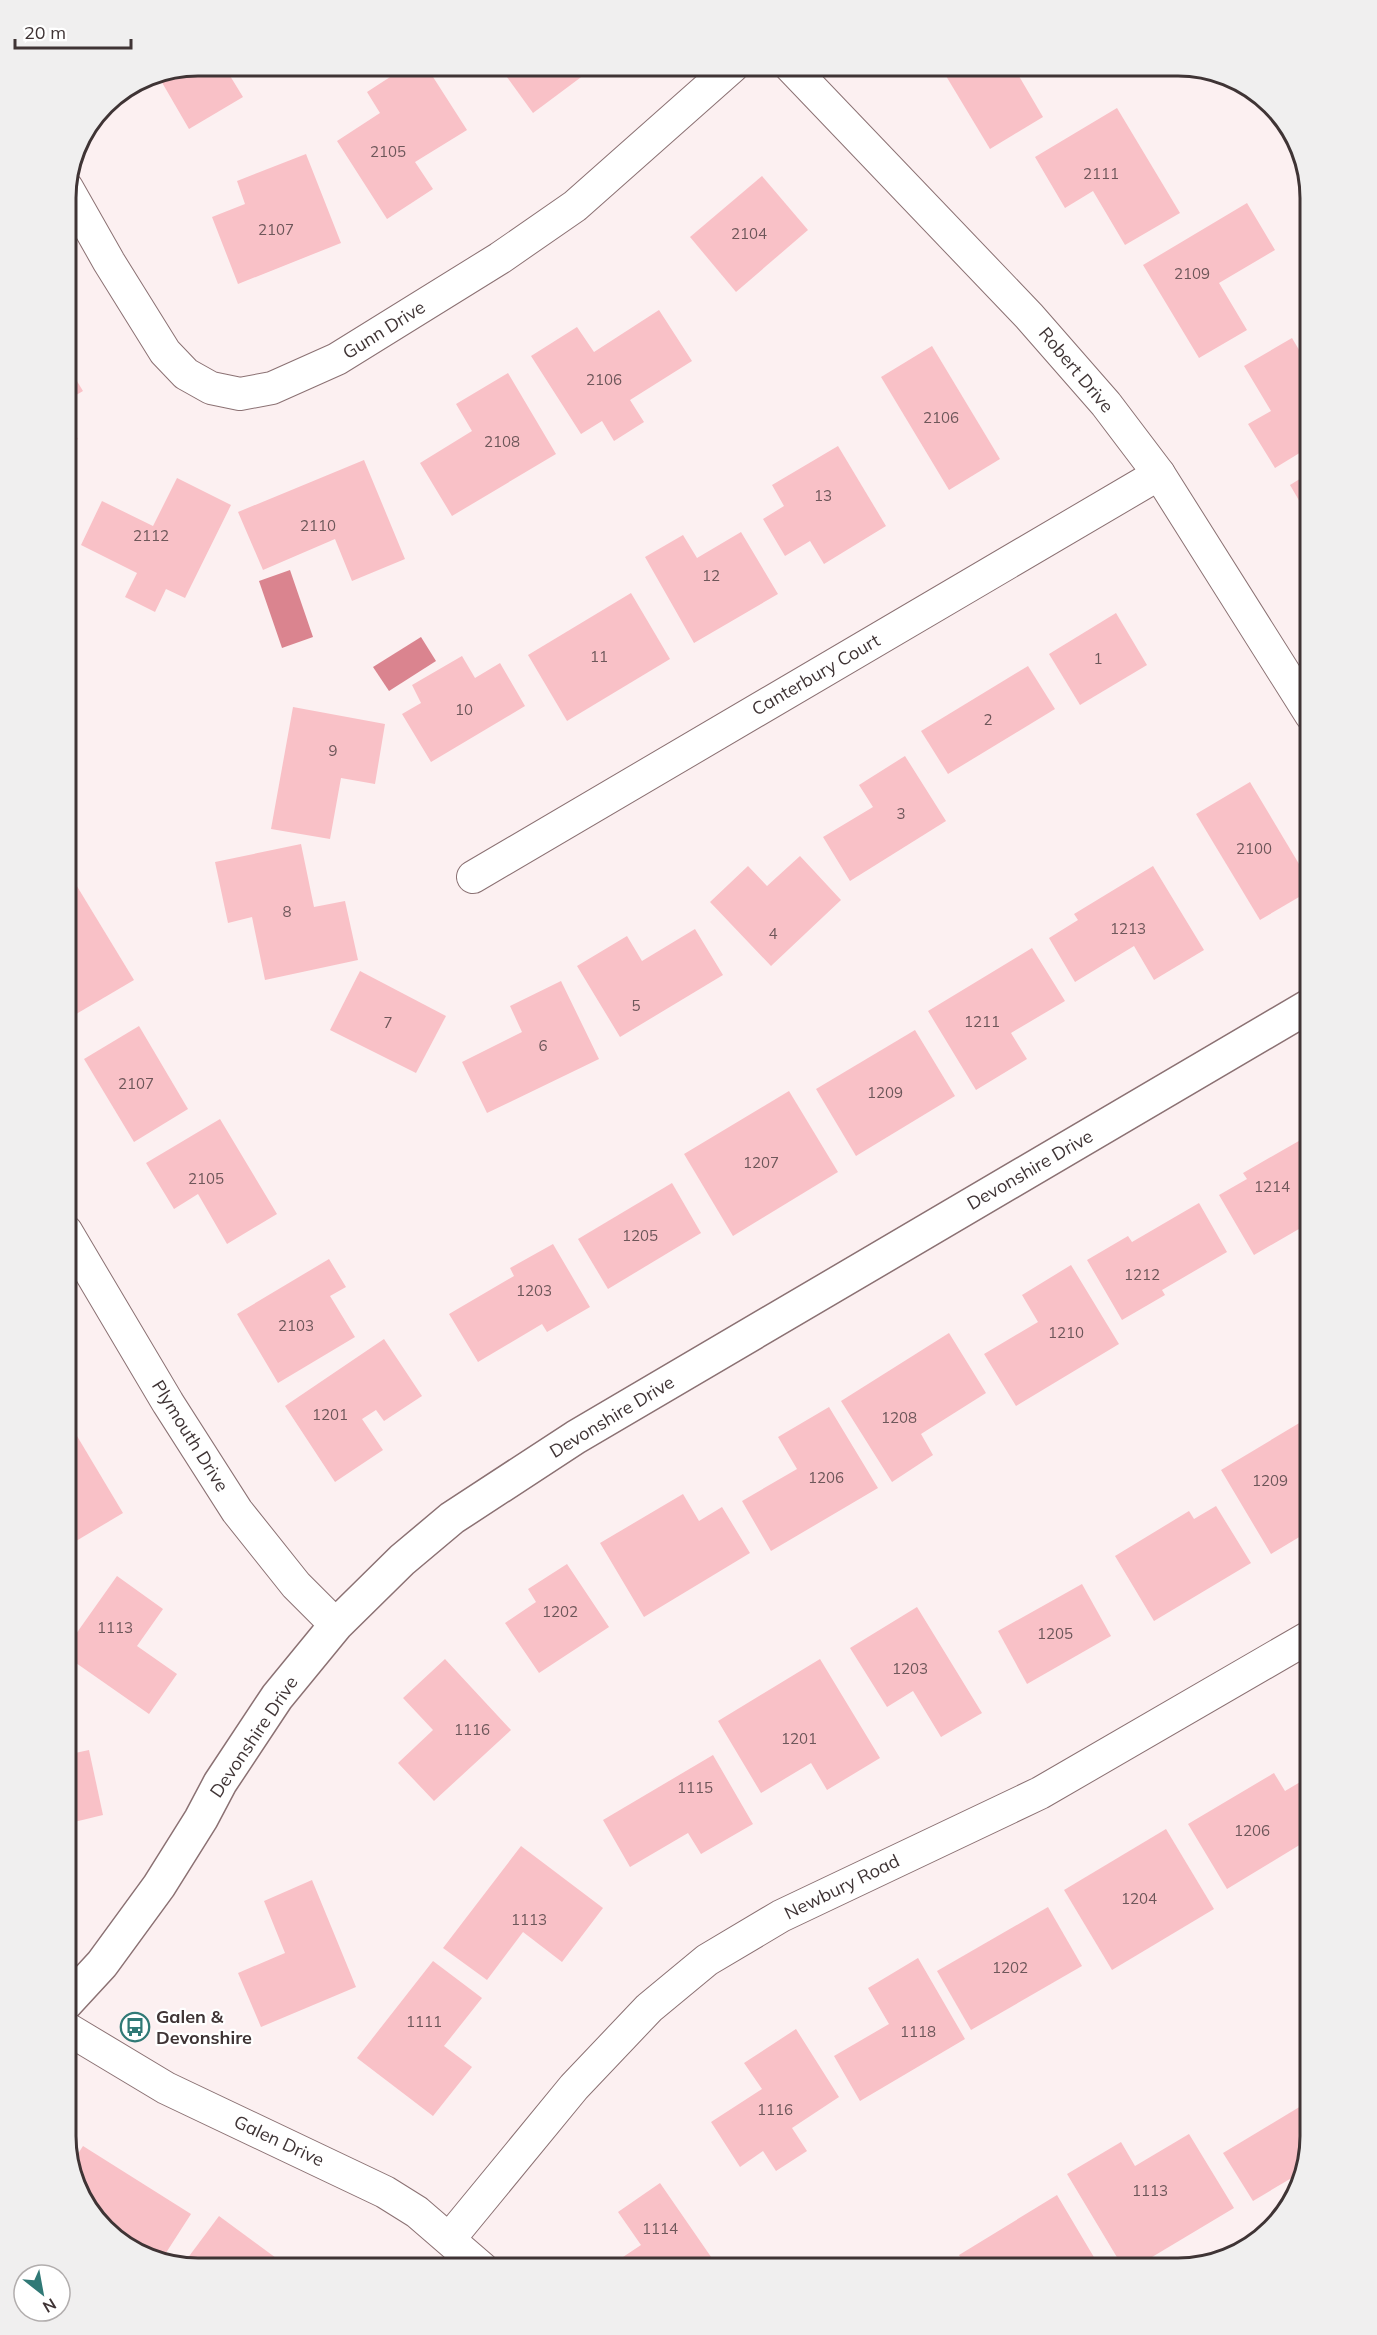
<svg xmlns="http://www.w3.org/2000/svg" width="1377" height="2335" viewBox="0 0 1377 2335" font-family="Mulish,sans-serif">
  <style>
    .water { fill: #da848f }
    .building { fill: #f9c1c7 }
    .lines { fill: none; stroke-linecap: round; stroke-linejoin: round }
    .street-casing { stroke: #8b7173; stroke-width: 34 }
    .secondary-casing { stroke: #8b7173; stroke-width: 36 }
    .street { stroke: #fff; stroke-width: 32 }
    .secondary { stroke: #fff; stroke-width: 33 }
    .labels { text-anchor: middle; stroke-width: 4.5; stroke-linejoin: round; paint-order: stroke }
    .number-label { font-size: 15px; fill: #6e575a }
    .street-label { font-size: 18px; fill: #3f3435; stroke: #fff }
    .poi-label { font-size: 18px; font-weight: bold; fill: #3f3435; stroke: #fff; text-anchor: start }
    .rim { fill: none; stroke: #3f3435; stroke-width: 3 }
  </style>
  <rect width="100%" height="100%" fill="#fcf0f1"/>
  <g class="water">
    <path d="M290 570 313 637 282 648 259 581Z"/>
    <path d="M421 637 436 661 389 691 373 667Z"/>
  </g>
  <g class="building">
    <path d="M199 66H224L243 97 189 129 160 79 132 95 129 89 148 76Z"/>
    <path d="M407 66H426L467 130 415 162 433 189 387 219 337 141 380 113 367 92Z"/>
    <path d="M499 66H596L533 113Z"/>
    <path d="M940 66H1013L1043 117 990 149Z"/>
    <path d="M1117 108 1180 213 1125 245 1093 191 1065 208 1035 157Z"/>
    <path d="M306 154 341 243 238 284 212 217 245 204 237 181Z"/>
    <path d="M762 176 808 230 736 292 690 237Z"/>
    <path d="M1247 203 1275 250 1219 283 1247 330 1199 358 1143 265Z"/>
    <path d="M659 310 692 361 630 400 644 422 614 441 602 421 581 434 531 356 577 327 594 352Z"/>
    <path d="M1292 338 1311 370V446L1275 468 1248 424 1271 411 1244 366Z"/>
    <path d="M932 346 1000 459 949 490 881 377Z"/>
    <path d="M66 363 83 391 66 401Z"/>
    <path d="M508 373 556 454 452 516 420 463 472 431 456 404Z"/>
    <path d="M66 420 78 439 66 446Z"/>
    <path d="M838 446 886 526 824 564 810 541 785 556 763 519 784 506 772 485Z"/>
    <path d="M364 460 405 559 352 581 335 539 263 570 238 512Z"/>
    <path d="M1311 472V521L1290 485Z"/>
    <path d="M177 478 231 505 185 598 166 589 155 612 125 597 137 573 81 545 102 501 153 526Z"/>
    <path d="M741 532 778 594 694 643 645 557 683 535 697 558Z"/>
    <path d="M631 593 670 659 567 721 528 655Z"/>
    <path d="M1116 613 1147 665 1080 705 1049 654Z"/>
    <path d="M462 656 475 678 500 663 525 706 431 762 402 714 421 703 412 685Z"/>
    <path d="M1028 666 1055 709 948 774 921 731Z"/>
    <path d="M293 707 385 724 375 784 341 778 330 839 271 829Z"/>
    <path d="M905 756 946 821 850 881 823 837 873 807 859 785Z"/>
    <path d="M1250 782 1311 884V890L1260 920 1196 814Z"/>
    <path d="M301 844 314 907 345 901 358 960 265 980 252 917 228 923 215 862Z"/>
    <path d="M800 856 841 900 771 966 710 902 748 866 767 886Z"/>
    <path d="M1153 866 1204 950 1154 980 1134 946 1075 982 1049 938 1078 920 1074 914Z"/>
    <path d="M75 883 134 980 66 1020V888Z"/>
    <path d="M695 929 723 975 620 1037 577 966 627 936 642 961Z"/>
    <path d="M1032 948 1065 1001 1011 1033 1027 1059 976 1090 928 1011Z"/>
    <path d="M360 971 446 1016 416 1073 330 1030Z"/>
    <path d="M561 981 599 1059 487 1113 462 1062 522 1032 510 1006Z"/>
    <path d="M139 1026 188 1109 134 1142 84 1059Z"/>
    <path d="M915 1030 955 1096 856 1156 816 1089Z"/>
    <path d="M789 1091 838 1172 733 1236 684 1154Z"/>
    <path d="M220 1119 277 1214 227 1244 198 1194 174 1209 146 1163Z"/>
    <path d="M1311 1134V1222L1254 1255 1219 1195 1247 1179 1243 1173Z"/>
    <path d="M672 1183 701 1233 608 1289 578 1239Z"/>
    <path d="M1199 1203 1227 1252 1162 1290 1165 1295 1122 1320 1087 1260 1128 1236 1132 1242Z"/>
    <path d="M553 1244 590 1307 547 1332 542 1324 478 1362 449 1314 514 1276 510 1268Z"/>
    <path d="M329 1259 346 1287 330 1296 355 1337 278 1383 237 1314Z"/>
    <path d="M1071 1265 1119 1344 1016 1406 984 1354 1038 1322 1022 1295Z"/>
    <path d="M949 1333 986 1393 921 1434 933 1455 892 1482 841 1401Z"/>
    <path d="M384 1339 422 1396 384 1421 376 1410 362 1419 383 1450 335 1482 285 1406Z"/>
    <path d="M829 1407 878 1488 771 1551 742 1501 797 1469 778 1437Z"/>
    <path d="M1311 1416V1493L1307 1495 1311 1502V1530L1271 1554 1221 1470Z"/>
    <path d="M68 1421 123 1513 66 1547V1423Z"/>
    <path d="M683 1494 699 1521 722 1507 750 1553 644 1617 600 1543Z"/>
    <path d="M1216 1506 1251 1563 1154 1621 1115 1556 1189 1511 1194 1519Z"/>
    <path d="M567 1564 609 1627 539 1673 505 1623 536 1602 528 1589Z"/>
    <path d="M117 1576 163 1609 137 1646 177 1674 149 1714 66 1656V1648Z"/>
    <path d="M1082 1584 1111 1636 1027 1684 998 1631Z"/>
    <path d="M917 1607 982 1713 941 1737 913 1691 887 1707 850 1648Z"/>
    <path d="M445 1659 511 1730 434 1801 398 1763 433 1730 403 1698Z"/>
    <path d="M820 1659 880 1758 827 1790 811 1763 761 1793 718 1721Z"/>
    <path d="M89 1750 103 1815 66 1824V1755Z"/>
    <path d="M713 1755 753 1824 701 1854 688 1833 630 1867 603 1820Z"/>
    <path d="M1274 1773 1285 1791 1307 1778 1311 1784V1838L1227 1889 1188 1824Z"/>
    <path d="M1166 1829 1214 1909 1112 1970 1064 1890Z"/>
    <path d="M521 1846 603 1908 562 1962 523 1932 487 1980 443 1948Z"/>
    <path d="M312 1880 356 1987 261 2027 238 1973 285 1953 264 1901Z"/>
    <path d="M1048 1907 1082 1966 971 2030 937 1971Z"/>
    <path d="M918 1958 965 2039 860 2101 834 2056 889 2024 868 1988Z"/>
    <path d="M433 1961 482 1998 444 2046 472 2067 433 2116 357 2058Z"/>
    <path d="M796 2029 839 2097 792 2128 807 2151 776 2171 763 2151 740 2167 711 2122 762 2089 744 2063Z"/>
    <path d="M1311 2100V2136L1300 2173 1253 2201 1223 2153Z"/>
    <path d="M1189 2134 1234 2208 1132 2269H1124L1067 2174 1121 2142 1135 2166Z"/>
    <path d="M83 2146 191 2214 162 2259 125 2246 116 2237 119 2232 103 2221 80 2195 72 2163Z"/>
    <path d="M660 2183 718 2267 716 2269H627L620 2259 641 2245 618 2212Z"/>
    <path d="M1057 2195 1101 2269H1036L1035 2267 1032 2269H967L959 2255Z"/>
    <path d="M219 2216 291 2269H200L187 2259Z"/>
  </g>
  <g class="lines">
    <g class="street-casing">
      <g id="street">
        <path d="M790 66 1029 316 1106 404 1159 474 1311 715"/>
        <path d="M67 188 109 262 165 352 186 374 211 388 240 394 272 388 337 359 500 258 575 206 733 66"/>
        <path d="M473 877 1159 474"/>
        <path d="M66 1231 168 1403 237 1511 296 1585 336 1625"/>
        <path d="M66 2028 166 2088 385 2192 417 2212 483 2269"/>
        <path d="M450 2238 574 2087 649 2008 707 1960 781 1916 1040 1793 1311 1636"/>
      </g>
    </g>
    <g class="secondary-casing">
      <path id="secondary" d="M66 2003 102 1964 159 1886 201 1819 220 1783 277 1697 336 1625 402 1560 452 1518 576 1437 1311 1005"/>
    </g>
    <use href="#street" class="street"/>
    <use href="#secondary" class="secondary"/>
  </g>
  <defs>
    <g id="bus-ring" transform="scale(1.5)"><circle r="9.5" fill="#fff" stroke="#307976" stroke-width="1.5"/><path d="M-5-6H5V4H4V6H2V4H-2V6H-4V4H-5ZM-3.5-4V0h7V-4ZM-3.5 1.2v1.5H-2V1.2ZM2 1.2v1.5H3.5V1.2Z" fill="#307976"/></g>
  </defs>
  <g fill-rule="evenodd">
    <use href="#bus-ring" x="135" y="2027"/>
  </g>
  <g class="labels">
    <g class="number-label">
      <text x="388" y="157">2105</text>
      <text x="1101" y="179">2111</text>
      <text x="276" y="235">2107</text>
      <text x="749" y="239">2104</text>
      <text x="1192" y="279">2109</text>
      <text x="604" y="385">2106</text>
      <text x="941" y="423">2106</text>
      <text x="502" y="447">2108</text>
      <text x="823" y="501">13</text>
      <text x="318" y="531">2110</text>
      <text x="151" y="541">2112</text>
      <text x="711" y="581">12</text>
      <text x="599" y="662">11</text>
      <text x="1098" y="664">1</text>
      <text x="464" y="715">10</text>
      <text x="988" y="725">2</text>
      <text x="333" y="756">9</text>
      <text x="901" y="819">3</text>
      <text x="1254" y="854">2100</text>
      <text x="287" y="917">8</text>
      <text x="1128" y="934">1213</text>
      <text x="773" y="939">4</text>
      <text x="636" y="1011">5</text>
      <text x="982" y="1027">1211</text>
      <text x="388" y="1028">7</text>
      <text x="543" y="1051">6</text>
      <text x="136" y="1089">2107</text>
      <text x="885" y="1098">1209</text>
      <text x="761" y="1168">1207</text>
      <text x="206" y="1184">2105</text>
      <text x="1272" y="1192">1214</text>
      <text x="640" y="1241">1205</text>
      <text x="1142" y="1280">1212</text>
      <text x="534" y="1296">1203</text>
      <text x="296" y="1331">2103</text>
      <text x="1066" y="1338">1210</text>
      <text x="330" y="1420">1201</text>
      <text x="899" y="1423">1208</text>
      <text x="826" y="1483">1206</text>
      <text x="1270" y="1486">1209</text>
      <text x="560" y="1617">1202</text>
      <text x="115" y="1633">1113</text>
      <text x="1055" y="1639">1205</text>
      <text x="910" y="1674">1203</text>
      <text x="472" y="1735">1116</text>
      <text x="799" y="1744">1201</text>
      <text x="695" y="1793">1115</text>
      <text x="1252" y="1836">1206</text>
      <text x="1139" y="1904">1204</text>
      <text x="529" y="1925">1113</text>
      <text x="1010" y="1973">1202</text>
      <text x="424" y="2027">1111</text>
      <text x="918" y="2037">1118</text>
      <text x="775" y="2115">1116</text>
      <text x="1150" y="2196">1113</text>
      <text x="660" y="2234">1114</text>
    </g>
    <g class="street-label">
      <text transform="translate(384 330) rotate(-32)" y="6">Gunn Drive</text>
      <text transform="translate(1076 370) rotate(50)" y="6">Robert Drive</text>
      <text transform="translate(816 675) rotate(-30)" y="6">Canterbury Court</text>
      <text transform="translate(1030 1170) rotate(-30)" y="6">Devonshire Drive</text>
      <text transform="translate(612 1417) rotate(-31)" y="6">Devonshire Drive</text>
      <text transform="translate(190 1436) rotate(58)" y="6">Plymouth Drive</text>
      <text transform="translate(254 1737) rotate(-56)" y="6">Devonshire Drive</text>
      <text transform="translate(842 1887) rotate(-26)" y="6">Newbury Road</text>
      <text transform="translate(279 2141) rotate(25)" y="6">Galen Drive</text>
    </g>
    <g class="poi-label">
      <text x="156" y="2023">Galen &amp;<tspan x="156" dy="21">Devonshire</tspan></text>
    </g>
  </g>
  <path d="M0 0H1377V2335H0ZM198 76H1178A122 122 0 0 1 1300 198V2136A122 122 0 0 1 1178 2258H198A122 122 0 0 1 76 2136V198A122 122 0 0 1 198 76Z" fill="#f0efef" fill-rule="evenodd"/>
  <path class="rim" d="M198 76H1178A122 122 0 0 1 1300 198V2136A122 122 0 0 1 1178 2258H198A122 122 0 0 1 76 2136V198A122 122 0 0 1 198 76Z"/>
  <g transform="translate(42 2293) rotate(149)"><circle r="28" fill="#ffffff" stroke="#b2aeae" stroke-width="1.5"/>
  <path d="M0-4.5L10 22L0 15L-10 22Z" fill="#307976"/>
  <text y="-9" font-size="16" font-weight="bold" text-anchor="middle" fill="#3f3435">N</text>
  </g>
  <path d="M15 39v9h116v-9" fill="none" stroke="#3f3435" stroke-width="3"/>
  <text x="24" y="39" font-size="18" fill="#3f3435" stroke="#ffffff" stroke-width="4.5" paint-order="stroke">20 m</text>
</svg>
